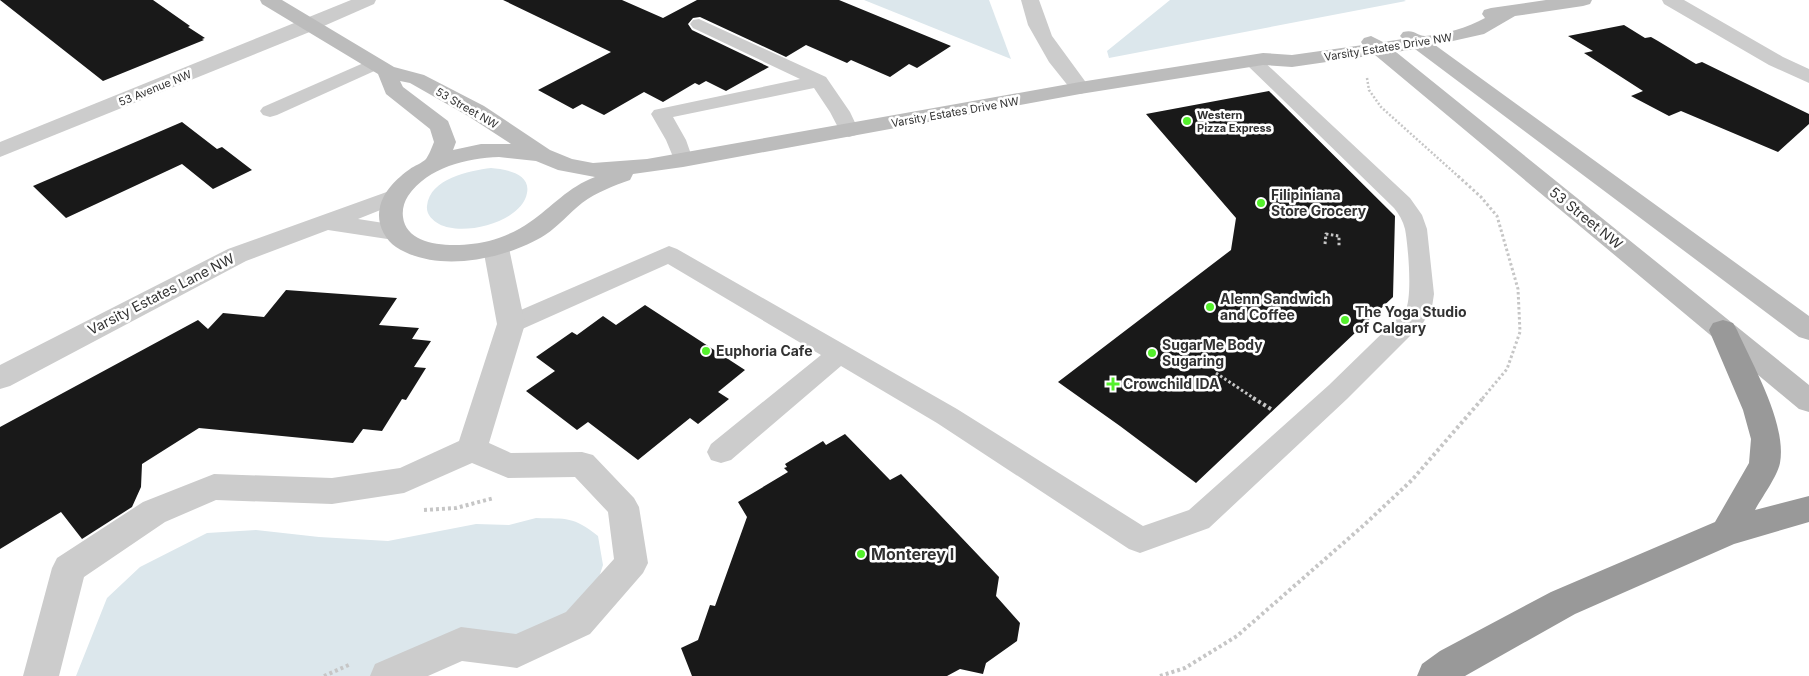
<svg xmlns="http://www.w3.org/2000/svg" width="1809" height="676" viewBox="0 0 1809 676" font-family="Inter,sans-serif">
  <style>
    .green { fill: #dce7ec }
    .building { fill: #191919 }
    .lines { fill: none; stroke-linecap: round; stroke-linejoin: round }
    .path-far2 { stroke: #c6c6c6; stroke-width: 2.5; stroke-dasharray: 2 2; stroke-linecap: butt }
    .path-far1 { stroke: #c6c6c6; stroke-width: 3; stroke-dasharray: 2.5 2.5; stroke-linecap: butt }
    .path { stroke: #c6c6c6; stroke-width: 4; stroke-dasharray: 3 3; stroke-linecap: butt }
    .lane { fill: #ccc; fill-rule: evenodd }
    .street { fill: #ccc; fill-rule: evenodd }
    .secondary { fill: #bcbcbc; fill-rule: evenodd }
    .highway { fill: #999; fill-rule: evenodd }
    .poi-dot { fill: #54f02c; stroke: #fff; stroke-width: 2 }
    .labels { text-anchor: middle; stroke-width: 5; stroke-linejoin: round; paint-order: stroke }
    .far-street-label { font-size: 11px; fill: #323232; stroke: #fff }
    .far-poi-label { font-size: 11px; font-weight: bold; fill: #323232; stroke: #fff; text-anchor: start }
    .poi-label { font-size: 14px; font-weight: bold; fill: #323232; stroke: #fff; text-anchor: start }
    .street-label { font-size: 14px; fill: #323232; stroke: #fff }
    .near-poi-label { font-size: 16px; font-weight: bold; fill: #323232; stroke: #fff; text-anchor: start }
  </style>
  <rect width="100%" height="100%" fill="#fff"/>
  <g class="green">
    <path d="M864 0H989L1011 59Z"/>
    <path d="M1170 0H1404L1406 1 1109 58 1107 51Z"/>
    <path d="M491 168C505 169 531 173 527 193 522 222 463 237 439 224 432 220 426 214 427 206 430 178 469 171 491 168Z"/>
    <path d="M536 518C567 519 573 516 598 536L603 565 591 602 552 636 391 676H76L107 598 140 567 207 533 256 530 319 537 388 541 476 524 509 525Z"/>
  </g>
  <g class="building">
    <path d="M0 0H153L190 26 188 27 205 38 202 39 204 40 103 81Z"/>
    <path d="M503 0H622L663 18 697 0H839L951 46 917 68 909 64 890 77 851 60 847 63 806 45 786 57 700 17 693 18 688 24 692 30 769 67 726 91 706 81 699 85 695 83 663 102 644 92 604 115 582 104 573 109 538 90 611 52Z"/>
    <path d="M1624 25 1645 38 1651 37 1658 41 1696 64 1702 62 1809 114V124L1778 152 1681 111 1669 116 1631 96 1643 91 1584 53 1593 51 1568 36Z"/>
    <path d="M1269 91 1395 216 1393 297 1196 483 1120 426 1058 382 1231 250 1236 218 1146 114Z"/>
    <path d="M182 122 217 149 222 147 252 170 213 189 182 164 66 218 33 186Z"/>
    <path d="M286 290 397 298 379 325 419 328 412 339 431 341 414 367 426 368 406 400 402 399 382 431 363 429 353 443 199 428 142 464 141 487 132 507 82 539 61 512 0 549V427L198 320 208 329 223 313 264 317Z"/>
    <path d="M645 305 745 370 718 392 729 399 698 424 690 418 638 460 588 422 577 430 526 391 555 371 536 357 572 332 577 335 603 316 616 325Z"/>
    <path d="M845 434 890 480 901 474 999 577 996 596 1020 623 1017 641 986 663 983 674 960 669 947 676H692L681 648 698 640 710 605 715 606 747 517 738 502 788 472 784 468 787 467 785 464 823 441 826 445Z"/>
  </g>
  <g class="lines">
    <path class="path-far2" d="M1367 78 1369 90 1381 107 1459 177"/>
    <g class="path-far1">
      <path d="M1458 176 1481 197 1497 216 1518 289 1520 332 1507 369 1482 399"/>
      <path d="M1325 244 1326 234 1339 236V246"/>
      <path d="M1216 373 1255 399"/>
    </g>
    <g class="path">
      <path d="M1253 398 1271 409"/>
      <path d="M424 510 456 508 494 498"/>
      <path d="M324 676 351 664"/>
      <path d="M1160 676 1185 668 1237 636 1364 525 1412 480 1483 398"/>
    </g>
    <g class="lane">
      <path d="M699 19 826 77 850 112 859 131 856 135 849 137 842 135 830 112 814 88 673 117 686 140 693 160 690 164 683 166 676 164 666 140 651 114 654 110 800 79 693 28 690 24 693 20Z"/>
      <path d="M1253 56 1259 57 1410 198 1422 215 1427 229 1434 294 1432 307 1423 323 1347 399 1209 528 1140 553 1129 549 937 423 841 366 731 460 721 463 711 460 707 452 711 444 821 355 668 264 520 330 511 333 502 330 499 324 502 318 669 246 677 249 957 409 1143 526 1189 510 1329 385 1405 311C1413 299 1408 244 1405 229 1403 221 1399 214 1394 208L1247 65 1244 61 1247 57Z"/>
      <path d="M375 58 381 60 384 64 381 68 277 115 270 117 263 115 260 111 263 107Z"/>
    </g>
    <g class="street">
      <path d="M351 0H376L374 4 317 29 0 157V142Z"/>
      <path d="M1021 0H1039L1052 36 1090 88 1087 92 1080 94 1073 92 1049 62 1028 25Z"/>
      <path d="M1662 0H1684L1783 57 1809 69V83L1769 65 1664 4Z"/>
      <path d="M395 189 403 191 407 196 403 201 358 219 403 226 406 232 403 238 394 240 328 230 246 261 10 386 0 389V365L228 249Z"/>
      <path d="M496 240 505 242 509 248 525 324 489 443 511 453 582 452 593 455 634 498 639 507 648 563 643 573 590 634 517 668 462 661 428 676H370L375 664 461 627 516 634 566 612 614 559 608 512 575 477 508 478 472 463 404 493 332 504 216 500 165 522 84 577 59 676H23L52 568 57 558 143 502 214 474 332 478 400 468 459 441 497 324 483 248 487 242Z"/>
    </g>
    <path class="secondary" d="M260 0H282L394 67 424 75 484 106 550 150 572 159 593 163 647 159 1080 82 1263 53 1292 55 1363 45 1361 42 1364 38 1371 36 1383 42 1403 39 1400 36 1403 32C1415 29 1417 36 1425 36 1443 35 1469 27 1485 18L1482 14 1484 10 1491 8 1546 0H1592L1590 4 1583 6 1515 16 1484 34 1435 45 1809 316V340L1799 337 1415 49 1396 52 1809 385V412L1799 409 1375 55 1292 67 1263 65 1080 94 683 167 633 174 630 180C613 186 597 192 582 203 569 213 559 226 545 235 507 259 437 274 396 247 384 239 376 222 380 207 383 192 397 178 410 169 414 166 422 163 426 159 429 155 432 147 434 142L430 129 386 94 378 74 262 4ZM400 81 410 83 468 116 511 144H481L453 150 456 142 448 121 403 87ZM499 157 536 161 558 170 595 177C568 187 552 207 530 222 518 231 503 237 489 241 465 247 407 251 403 217 402 210 404 202 408 196 428 167 467 158 499 157Z"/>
    <path class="highway" d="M1723 320 1733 323 1737 330C1753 366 1787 424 1780 463 1777 477 1762 497 1755 510L1809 496V522L1734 544 1575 614 1465 676H1417L1422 664 1440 651 1551 592 1715 522 1749 463 1751 439 1743 410 1709 330 1713 323Z"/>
  </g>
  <g class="poi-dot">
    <circle cx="1187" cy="121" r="5"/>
    <circle cx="1261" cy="203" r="5"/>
    <circle cx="1210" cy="307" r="5"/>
    <circle cx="1345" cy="320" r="5"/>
    <circle cx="706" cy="351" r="5"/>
    <circle cx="1152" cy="353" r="5"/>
    <path d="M1110.5 376.5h5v5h5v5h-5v5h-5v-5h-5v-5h5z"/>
    <circle cx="861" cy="554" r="5"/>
  </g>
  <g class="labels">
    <g class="far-street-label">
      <text transform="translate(1388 47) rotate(-9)" y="4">Varsity Estates Drive NW</text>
      <text transform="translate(155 88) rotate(-22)" y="4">53 Avenue NW</text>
      <text transform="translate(467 108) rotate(30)" y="4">53 Street NW</text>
      <text transform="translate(955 112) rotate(-10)" y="4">Varsity Estates Drive NW</text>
    </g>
    <g class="far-poi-label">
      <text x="1197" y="119">Western<tspan x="1197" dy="13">Pizza Express</tspan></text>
    </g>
    <g class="poi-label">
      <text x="1271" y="200">Filipiniana<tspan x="1271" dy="16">Store Grocery</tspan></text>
      <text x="1220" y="304">Alenn Sandwich<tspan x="1220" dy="16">and Coffee</tspan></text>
      <text x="1355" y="317">The Yoga Studio<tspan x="1355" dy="16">of Calgary</tspan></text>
      <text x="1162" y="350">SugarMe Body<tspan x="1162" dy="16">Sugaring</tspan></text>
      <text x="716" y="356">Euphoria Cafe</text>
      <text x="1123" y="389">Crowchild IDA</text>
    </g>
    <g class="street-label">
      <text transform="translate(1586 218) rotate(39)" y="5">53 Street NW</text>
      <text transform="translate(161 294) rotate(-27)" y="5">Varsity Estates Lane NW</text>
    </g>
    <g class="near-poi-label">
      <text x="871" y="560">Monterey I</text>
    </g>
  </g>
</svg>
